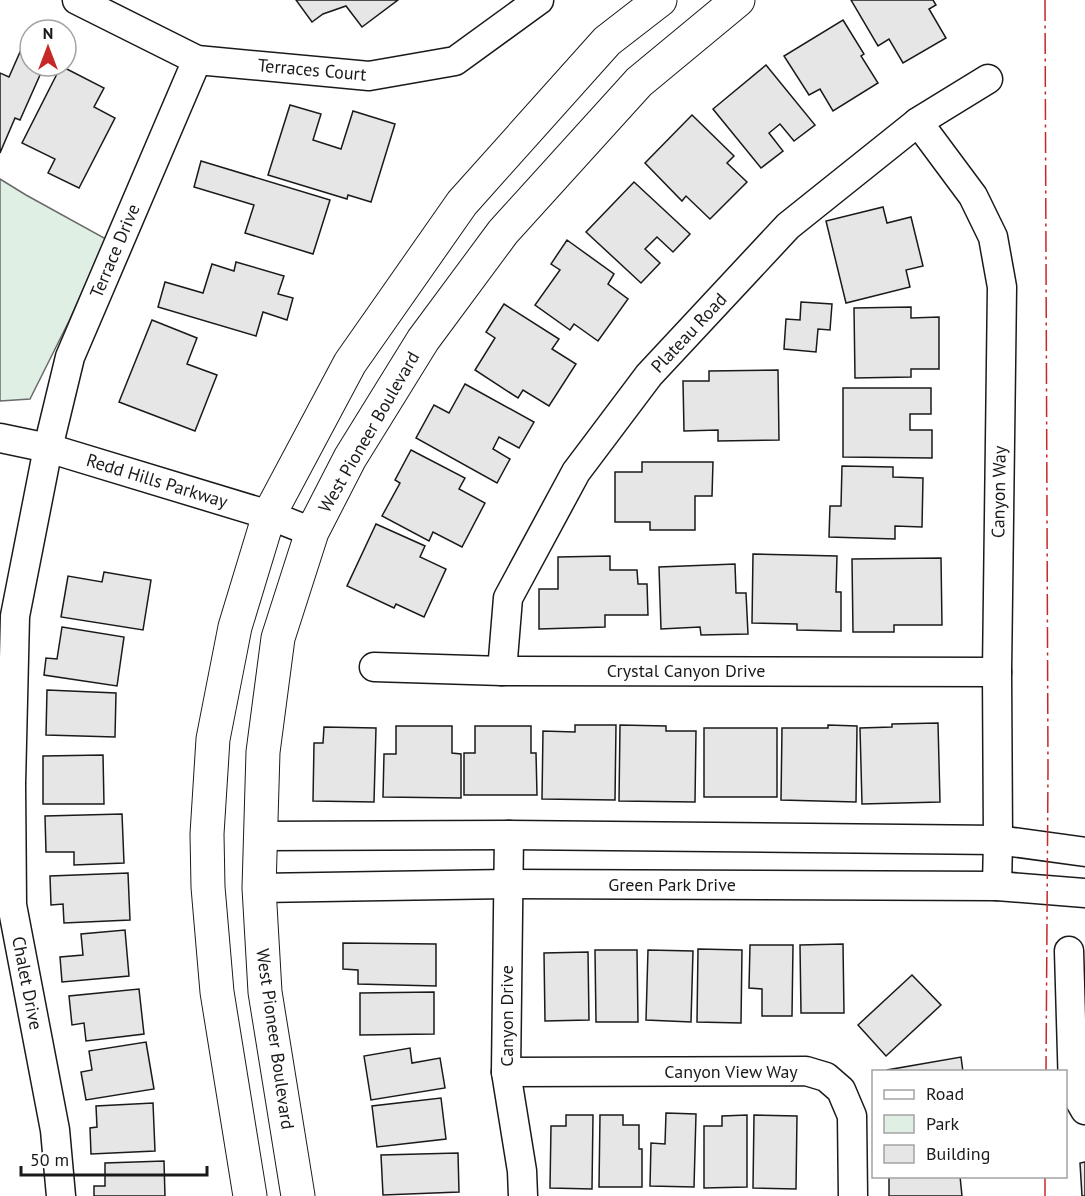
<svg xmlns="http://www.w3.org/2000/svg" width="1085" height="1196" viewBox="0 0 1085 1196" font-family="'PT Sans',sans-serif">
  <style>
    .green { fill: #e0efe3; stroke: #6a6a6a; stroke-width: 1.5 }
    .building { fill: #e6e6e6; stroke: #1a1a1a; stroke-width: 1.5 }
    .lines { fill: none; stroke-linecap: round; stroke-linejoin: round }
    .minor-casing { stroke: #1a1a1a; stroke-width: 31 }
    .major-casing { stroke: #1a1a1a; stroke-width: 35 }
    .minor { stroke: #fff; stroke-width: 28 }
    .major { stroke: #fff; stroke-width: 33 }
    .power { stroke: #c62828; stroke-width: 1.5; stroke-dasharray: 21 4.5 3 4.5; stroke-linecap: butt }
    .labels { text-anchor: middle; stroke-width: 4.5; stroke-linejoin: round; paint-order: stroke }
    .street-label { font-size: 18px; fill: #1a1a1a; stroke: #fff }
  </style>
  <rect width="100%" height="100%" fill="#fff"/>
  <path class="green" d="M0 179 26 195 106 239 69 321 30 399 0 401Z"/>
  <g class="building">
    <path d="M296 0H398L362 27 346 6 323 14 312 22Z"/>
    <path d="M851 0H933L936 5 929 9 946 38 903 63 889 39 878 46Z"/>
    <path d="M843 20 864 54 861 56 878 83 833 111 820 89 809 95 784 56Z"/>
    <path d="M24 43 30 45V66H44L20 120 15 118 0 153V73L9 77Z"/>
    <path d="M766 65 815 125 794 141 780 124 769 133 783 151 761 168 713 109Z"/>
    <path d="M61 66 104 88 94 107 115 118 79 188 48 173 55 159 22 143Z"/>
    <path d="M290 105 321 114 313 140 341 149 353 111 395 124 371 202 348 195 347 199 268 175Z"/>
    <path d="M692 115 734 156 727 163 747 182 710 219 686 196 682 201 645 163Z"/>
    <path d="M201 161 330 200 313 254 245 233 254 205 194 187Z"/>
    <path d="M634 182 690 234 673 252 657 237 645 249 660 263 641 283 586 232Z"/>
    <path d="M883 207 887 223 911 217 923 266 906 270 910 287 846 303 826 221Z"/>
    <path d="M567 240 614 274 608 284 628 299 598 341 574 324 570 330 535 305 560 270 551 264Z"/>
    <path d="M236 262 284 276 278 294 293 298 287 320 263 312 256 336 158 307 165 282 203 293 212 264 234 271Z"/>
    <path d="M801 302 832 304 830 330 818 329 816 352 784 349 786 319 800 320Z"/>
    <path d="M504 304 559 339 552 349 576 364 549 406 523 390 518 398 475 370 495 338 486 332Z"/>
    <path d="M911 307V318L939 317V369H911V377L855 378 854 308Z"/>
    <path d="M152 320 197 338 187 364 217 375 195 431 119 402Z"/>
    <path d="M778 370 779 440 718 441V430L684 431 683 381H709V371Z"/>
    <path d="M465 384 534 422 519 448 499 437 493 449 510 459 497 483 416 438 434 405 449 413Z"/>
    <path d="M843 388H931V414H910V430H932V458L843 457Z"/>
    <path d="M411 450 465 478 459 489 485 503 462 547 433 532 429 541 382 516 400 483 395 480Z"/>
    <path d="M642 462H713L712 496H695V530H650V522H615V472H642Z"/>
    <path d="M842 466 893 467V477L923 478 922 527 895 526V539L829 537 830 506H841Z"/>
    <path d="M376 524 425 546 420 557 446 569 424 617 396 604 394 608 347 586Z"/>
    <path d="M753 554 837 556 836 592H841V631L797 630V624L752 623Z"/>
    <path d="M610 556V570H637L638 584H647L648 615H605V627L539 629V589H558V557Z"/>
    <path d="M941 558 942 625H894V632H853L852 559Z"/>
    <path d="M735 564 736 593H746L748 634 701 635 700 627 661 629 659 567Z"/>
    <path d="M104 572 151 580 143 630 61 617 68 576 102 582Z"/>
    <path d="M62 627 124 637 117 686 44 675 46 658 57 659Z"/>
    <path d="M47 690 116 693 115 737 46 735Z"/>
    <path d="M938 723 940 802 862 804 860 728 892 727V724Z"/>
    <path d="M575 725H616L615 800 542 799 543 731 575 732Z"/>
    <path d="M620 725 666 726V731H696L695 802 619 801Z"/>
    <path d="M828 725 857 726 856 802 781 800 782 728H828Z"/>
    <path d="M396 726H452V753L461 754V798L383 797 384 754H396Z"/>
    <path d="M475 726H531V753H536L537 795H464V753H475Z"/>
    <path d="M324 727 376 728 374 802 313 801 314 743H323Z"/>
    <rect x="704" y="728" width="73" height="69"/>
    <path d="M103 755 104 804H43V756Z"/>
    <path d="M122 814 124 863 74 865V852H46L45 816Z"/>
    <path d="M128 873 130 920 64 923 63 904 51 905 50 876Z"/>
    <path d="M125 930 129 976 62 982 60 957 83 955 81 934Z"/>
    <path d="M343 943 436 944V986L358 984V970L343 969Z"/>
    <path d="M843 944 844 1013H801L800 945Z"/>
    <path d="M750 945H793L792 1016H762V989L749 988Z"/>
    <path d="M698 949 742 950 741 1023 697 1022Z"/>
    <path d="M595 950H637L638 1022H596Z"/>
    <path d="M648 950 693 951 691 1022 646 1020Z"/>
    <path d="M588 952 589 1020 545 1021 544 953Z"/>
    <path d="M912 975 941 1005 886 1056 858 1025Z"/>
    <path d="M139 989 144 1034 86 1041 84 1023 72 1025 69 996Z"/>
    <path d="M434 992V1034L360 1035V993Z"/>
    <path d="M146 1042 154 1089 86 1100 81 1072 92 1070 89 1051Z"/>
    <path d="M410 1048 412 1063 440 1058 445 1088 371 1100 364 1056Z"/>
    <path d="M961 1057 963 1072H887V1070Z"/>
    <path d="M441 1098 446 1139 377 1147 372 1106Z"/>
    <path d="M153 1103 155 1151 91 1154 90 1128 97 1127 96 1106Z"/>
    <path d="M666 1113 696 1114 694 1187 650 1186 651 1143 665 1144Z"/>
    <path d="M566 1115H593L592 1189 550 1188 551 1126H566Z"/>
    <path d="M600 1115H623V1125H639V1149H642V1187H599Z"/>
    <path d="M747 1115V1187L704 1188V1126H722V1116Z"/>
    <path d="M754 1115 797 1116 796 1189 753 1188Z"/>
    <path d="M458 1153 459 1192 383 1195 381 1155Z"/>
    <path d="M164 1161 165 1196H94V1186H105V1163Z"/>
    <path d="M1085 1162V1196H1082L1080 1163Z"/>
    <path d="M889 1176H960L962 1196H889Z"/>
  </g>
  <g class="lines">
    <g class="minor-casing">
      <g id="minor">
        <path d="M77 0 197 60 369 76 455 61 539 0"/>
        <path d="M918 122 973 196 993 237 1002 287 997 672 998 840 997 886"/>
        <path d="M0 438 48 448 269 515 312 532"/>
        <path d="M374 667 502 671 997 672"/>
        <path d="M502 671 508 598 576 472 649 375 788 226 918 122 988 79"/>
        <path d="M509 835 506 1072 522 1171 523 1196"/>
        <path d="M260 836 509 835 998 840 1085 852"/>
        <path d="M259 888 508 884 997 886 1085 893"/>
        <path d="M1069 951 1073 1089 1085 1110"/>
        <path d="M506 1072 806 1071 826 1077 841 1090 852 1116 853 1196"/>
        <path d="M61 1196 55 1130 12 905 11 784 15 616 48 448 70 357 197 60"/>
      </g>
    </g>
    <g class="major-casing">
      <g id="major">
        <path d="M250 1196 217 992 208 887 207 834 213 739 235 627 269 515 350 363 462 203 607 41 660 0"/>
        <path d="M298 1196 265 992 259 888 263 752 278 638 312 532 350 458 423 340 503 232 639 82 738 0"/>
      </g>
    </g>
    <use href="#minor" class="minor"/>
    <use href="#major" class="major"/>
    <g class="power">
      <path d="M1045 0 1048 770 1046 1072"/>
      <path d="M1045 1196V1176"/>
    </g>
  </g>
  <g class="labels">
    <g class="street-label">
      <text transform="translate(312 70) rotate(5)" y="6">Terraces Court</text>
      <text transform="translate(115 251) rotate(-67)" y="6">Terrace Drive</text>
      <text transform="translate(689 333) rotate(-47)" y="6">Plateau Road</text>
      <text transform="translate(369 432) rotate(-60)" y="6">West Pioneer Boulevard</text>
      <text transform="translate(157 481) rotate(17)" y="6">Redd Hills Parkway</text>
      <text transform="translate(999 492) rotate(-89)" y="6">Canyon Way</text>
      <text x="686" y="677">Crystal Canyon Drive</text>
      <text x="672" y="891">Green Park Drive</text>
      <text transform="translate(27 983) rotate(79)" y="6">Chalet Drive</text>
      <text transform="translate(507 1016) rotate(-90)" y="6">Canyon Drive</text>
      <text transform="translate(275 1039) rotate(82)" y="6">West Pioneer Boulevard</text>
      <text x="731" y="1078">Canyon View Way</text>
    </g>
  </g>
  <rect x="872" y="1070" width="195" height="108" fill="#ffffff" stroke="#a3a3a3" stroke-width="1.5"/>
  <rect x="884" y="1090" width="30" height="9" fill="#ffffff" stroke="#a3a3a3" stroke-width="1.5"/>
  <text x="926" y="1100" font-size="18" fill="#1a1a1a">Road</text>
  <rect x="884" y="1115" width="30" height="18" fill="#e0efe3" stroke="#a3a3a3" stroke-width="1.5"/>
  <text x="926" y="1130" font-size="18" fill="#1a1a1a">Park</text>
  <rect x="884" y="1145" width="30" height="18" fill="#e6e6e6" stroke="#a3a3a3" stroke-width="1.5"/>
  <text x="926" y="1160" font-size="18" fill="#1a1a1a">Building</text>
  <g transform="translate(48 48)"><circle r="28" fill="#ffffff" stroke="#a3a3a3" stroke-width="1.5"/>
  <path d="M0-4.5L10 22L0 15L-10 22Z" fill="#c62828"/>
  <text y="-9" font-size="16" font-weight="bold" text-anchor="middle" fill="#1a1a1a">N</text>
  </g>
  <path d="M21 1166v9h186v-9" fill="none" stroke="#1a1a1a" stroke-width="3"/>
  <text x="30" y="1166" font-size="18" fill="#1a1a1a" stroke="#ffffff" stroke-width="4.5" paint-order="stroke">50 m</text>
</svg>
